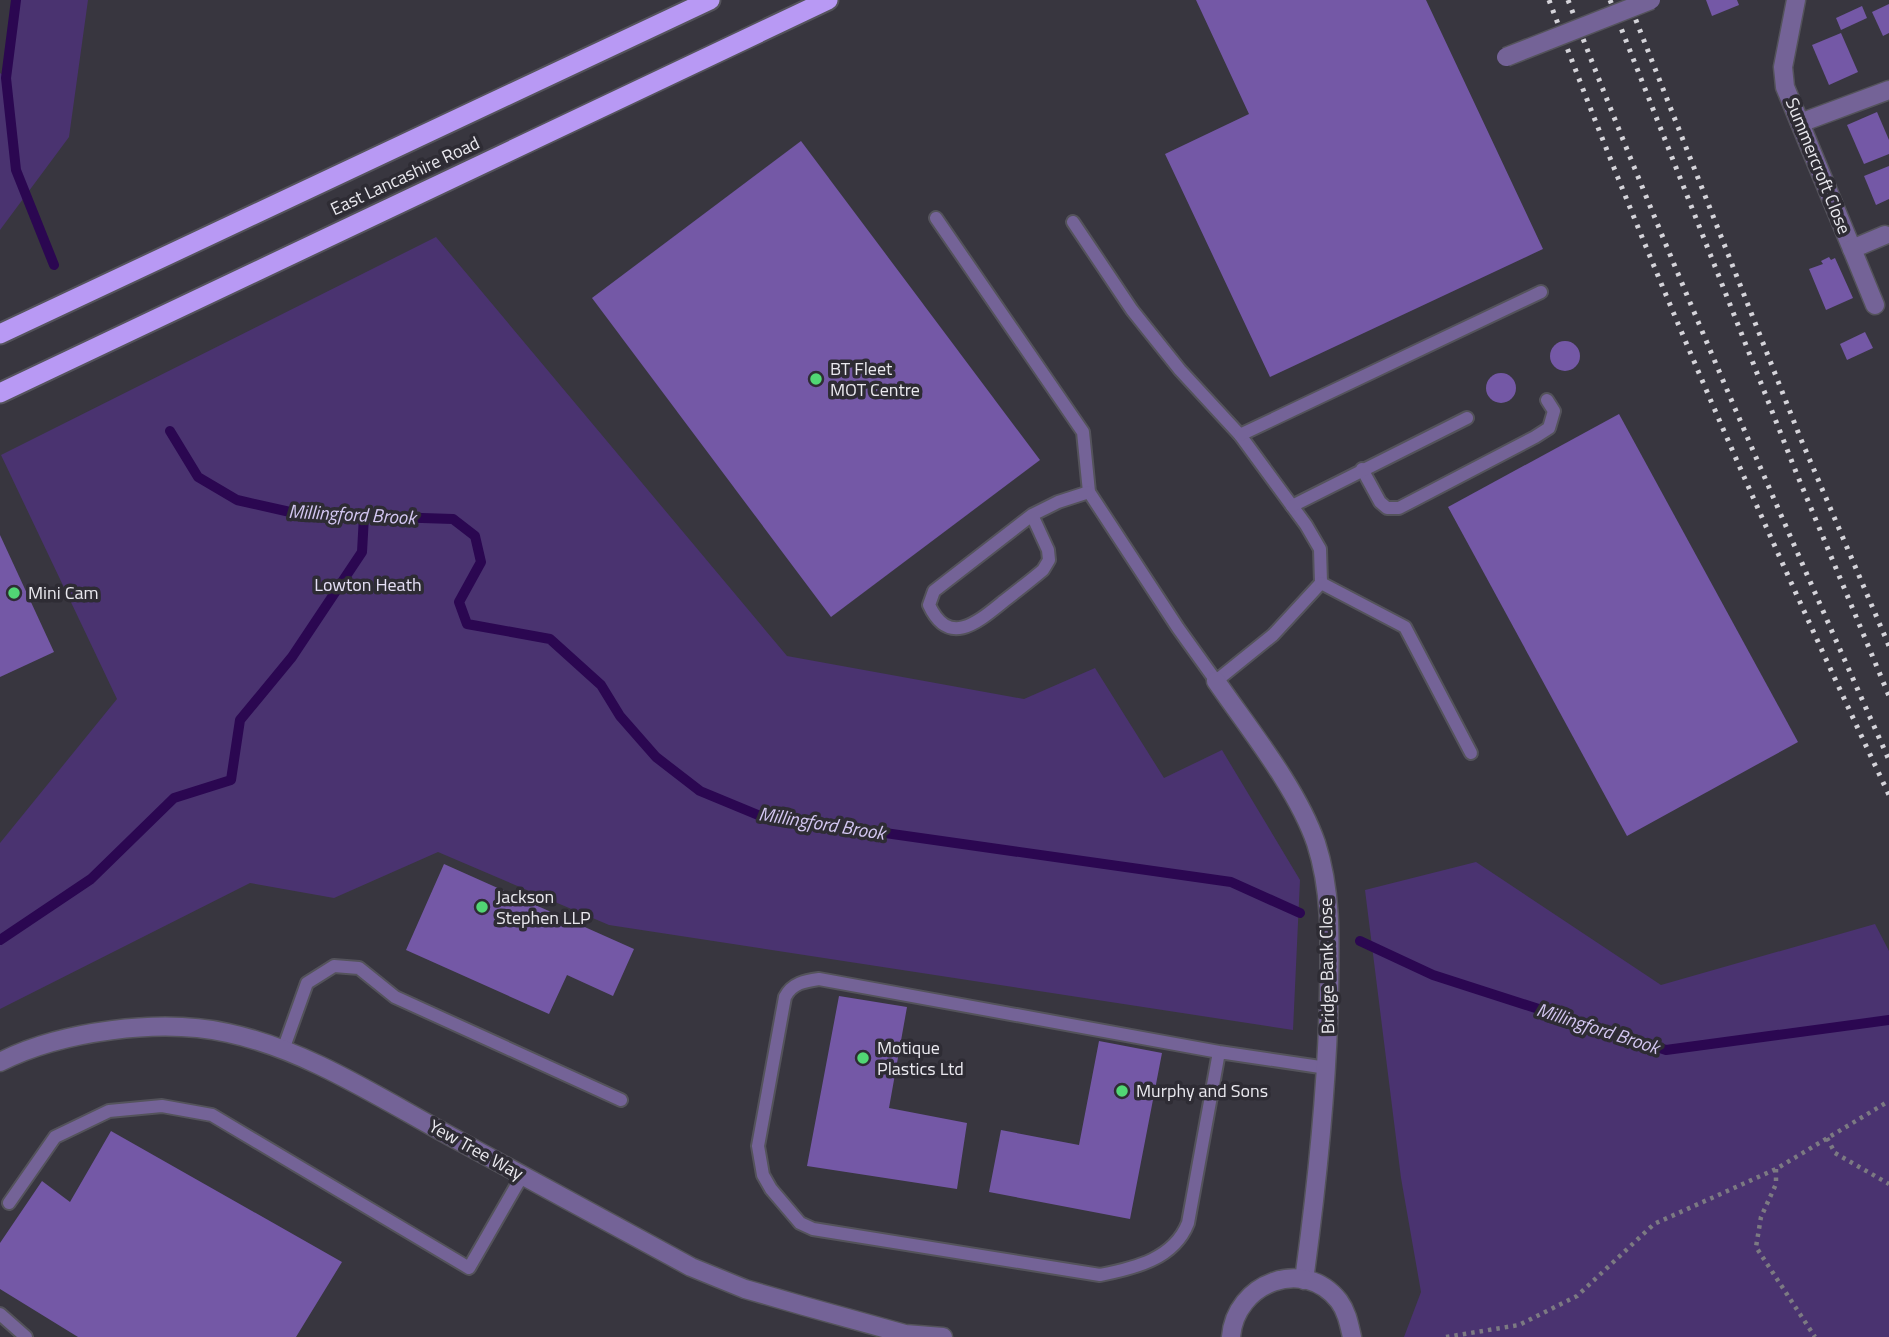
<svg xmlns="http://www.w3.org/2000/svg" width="1889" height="1337" viewBox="0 0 1889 1337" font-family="'Titillium Web',sans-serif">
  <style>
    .green { fill: #4a3370 }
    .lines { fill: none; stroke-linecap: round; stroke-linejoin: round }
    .stream { stroke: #2b0751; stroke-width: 10 }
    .building { fill: #7458a6 }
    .service-casing { stroke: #54535b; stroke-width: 16 }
    .minor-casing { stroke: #54535b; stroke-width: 21 }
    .trunk-casing { stroke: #54535b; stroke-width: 23 }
    .path { stroke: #7c7a82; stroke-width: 4.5; stroke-dasharray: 3.5 5; stroke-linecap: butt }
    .service { stroke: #746397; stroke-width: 12 }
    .minor { stroke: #746397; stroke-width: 18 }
    .trunk { stroke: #b899f4; stroke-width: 19 }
    .rail { stroke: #d5d4da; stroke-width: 5; stroke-dasharray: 3.5 7; stroke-linecap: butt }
    .minor-bridge-casing { stroke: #54535b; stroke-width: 21; stroke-linecap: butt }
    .minor-bridge { stroke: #746397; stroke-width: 18 }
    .poi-dot { fill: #51d674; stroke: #2e2c34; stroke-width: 2.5 }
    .labels { text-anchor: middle; stroke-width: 7; stroke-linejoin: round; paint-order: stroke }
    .street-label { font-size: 18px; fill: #eae9ef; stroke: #2e2c34 }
    .poi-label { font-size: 18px; fill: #eae9ef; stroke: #2e2c34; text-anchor: start }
    .park-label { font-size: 18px; fill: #e6e0f6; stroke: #2e2c34 }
    .water-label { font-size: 19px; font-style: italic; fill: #d4c7f2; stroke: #2e2c34 }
  </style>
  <rect width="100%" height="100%" fill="#38363f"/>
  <g class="green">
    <path d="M16 0H88L69 137 0 230V73L6 77Z"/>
    <path d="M436 237 787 656 1024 699 1095 668 1164 778 1222 750 1300 880 1293 1030 609 925 438 852 334 898 250 883 0 1009V843L117 699 1 455Z"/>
    <path d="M1476 862 1661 985 1875 924 1889 951V1337H1404L1421 1292 1401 1178 1365 890Z"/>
  </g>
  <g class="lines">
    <g class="stream">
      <path d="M16 0 6 78 16 170 54 265"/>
      <path d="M170 431 198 477 237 500 299 514 453 519 475 536 481 562 459 602 467 624 550 639 601 685 620 716 656 757 700 791 758 815 1231 882 1300 913"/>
      <path d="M0 940 91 879 174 798 231 780 240 720 292 657 362 552 364 516"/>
      <path d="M1360 941 1433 975 1666 1050 1889 1020"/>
    </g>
  </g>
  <g class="building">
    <path d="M1196 0H1426L1543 249 1270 377 1165 154 1249 114Z"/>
    <path d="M1706 0H1737L1739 5 1712 16Z"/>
    <path d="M1889 4V33L1883 36 1872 12Z"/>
    <path d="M1862 6 1867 18 1841 30 1836 18Z"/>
    <path d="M1841 33 1858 72 1829 85 1812 45Z"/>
    <path d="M1877 112 1889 140V154L1864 164 1847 125Z"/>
    <path d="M801 141 1040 460 831 617 592 298Z"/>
    <path d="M1889 166V199L1876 205 1864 176Z"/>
    <path d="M1829 257 1831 260 1835 258 1853 298 1826 310 1809 269 1823 264 1821 261Z"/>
    <path d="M1865 332 1873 348 1847 360 1840 344Z"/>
    <circle cx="1565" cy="356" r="15"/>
    <circle cx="1501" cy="388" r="15"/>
    <path d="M1619 414 1798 742 1627 836 1448 507Z"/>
    <path d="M0 535 54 652 0 677Z"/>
    <path d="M444 864 634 949 613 996 567 975 549 1014 406 950Z"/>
    <path d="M839 996 907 1007 889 1108 967 1123 957 1189 807 1166Z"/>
    <path d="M1099 1041 1162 1053 1130 1219 989 1192 1001 1130 1079 1145Z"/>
    <path d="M111 1131 342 1262 296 1337H78L0 1289V1243L42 1181 70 1202Z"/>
  </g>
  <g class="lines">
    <g class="service-casing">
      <g id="service">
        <path d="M936 218 1083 432 1089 492 1178 628 1216 681 1273 635 1321 583 1320 549 1306 525 1240 435 1180 370 1132 310 1073 222"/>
        <path d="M1240 435 1541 292"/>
        <path d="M1362 469 1380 502 1387 508H1399L1535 437 1549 428 1554 411 1547 400"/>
        <path d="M1292 506 1467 418"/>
        <path d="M1032 515 1048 550 1049 560 1043 570C1030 581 1017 591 1004 601 978 622 949 648 929 605L934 591 1032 515 1058 502 1089 492"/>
        <path d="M1321 583 1405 627 1471 753"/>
        <path d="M283 1050 307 983 334 966 359 968 395 997 621 1100"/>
        <path d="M1219 1052 1188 1223C1174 1259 1135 1268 1100 1275L813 1229 800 1223 771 1189 763 1175 758 1146 785 997C792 983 805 981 819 979L1219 1052 1327 1068"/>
        <path d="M9 1203 55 1137 109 1111 162 1106 212 1115 469 1268 522 1176"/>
        <path d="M0 1314 26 1337"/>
      </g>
    </g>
    <g class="minor-casing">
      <g id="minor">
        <path d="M1796 0 1783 67 1785 87 1852 249"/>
        <path d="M1800 123 1889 90"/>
        <path d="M1875 305 1852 249 1885 235"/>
        <path d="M1216 681C1249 729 1297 788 1316 843 1332 892 1330 944 1329 995 1327 1091 1317 1185 1304 1280"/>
        <path d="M0 1062C61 1031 160 1018 228 1033 303 1049 372 1093 439 1130 523 1176 607 1221 691 1267L745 1289 804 1306 905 1334 943 1337"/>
        <path d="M1231 1337C1235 1283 1304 1256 1339 1301 1347 1312 1349 1324 1352 1337"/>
      </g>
    </g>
    <g class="trunk-casing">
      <g id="trunk">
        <path d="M0 334 710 0"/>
        <path d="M0 393 828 0"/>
      </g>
    </g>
    <g class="path">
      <path d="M1827 1138 1835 1153 1889 1184"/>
      <path d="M1776 1169V1184L1761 1217 1756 1247 1815 1337"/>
      <path d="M1446 1337 1519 1325 1577 1296 1654 1224 1776 1169 1889 1101"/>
    </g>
    <use href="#service" class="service"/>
    <use href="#minor" class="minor"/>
    <use href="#trunk" class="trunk"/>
    <g class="rail">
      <path d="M1549 0C1650 270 1767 535 1889 795"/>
      <path d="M1568 0C1667 257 1777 508 1889 760"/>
      <path d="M1610 0 1796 472 1889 696"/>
      <path d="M1628 0 1800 437 1889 646"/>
    </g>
    <g class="minor-bridge-casing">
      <path id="minor-bridge" d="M1506 57 1651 0"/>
    </g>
    <use href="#minor-bridge" class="minor-bridge"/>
  </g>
  <g class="poi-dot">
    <circle cx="816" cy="379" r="7"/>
    <circle cx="14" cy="593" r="7"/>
    <circle cx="482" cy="907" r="7"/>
    <circle cx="863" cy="1058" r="7"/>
    <circle cx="1122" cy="1091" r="7"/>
  </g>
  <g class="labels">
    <g class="street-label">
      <text transform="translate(1818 166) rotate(68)" y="6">Summercroft Close</text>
      <text transform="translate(405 176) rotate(-25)" y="6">East Lancashire Road</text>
      <text transform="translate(1327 966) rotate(-91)" y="6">Bridge Bank Close</text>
      <text transform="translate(476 1150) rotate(29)" y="6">Yew Tree Way</text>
    </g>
    <g class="poi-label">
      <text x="830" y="375">BT Fleet<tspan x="830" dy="21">MOT Centre</tspan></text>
      <text x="28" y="599">Mini Cam</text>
      <text x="496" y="903">Jackson<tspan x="496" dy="21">Stephen LLP</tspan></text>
      <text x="877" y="1054">Motique<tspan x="877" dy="21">Plastics Ltd</tspan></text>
      <text x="1136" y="1097">Murphy and Sons</text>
    </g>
    <g class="park-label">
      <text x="368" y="591">Lowton Heath</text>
    </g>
    <g class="water-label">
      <text transform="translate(352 514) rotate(3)" y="7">Millingford Brook</text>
      <text transform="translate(822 823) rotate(9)" y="7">Millingford Brook</text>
      <text transform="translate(1598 1028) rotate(18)" y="7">Millingford Brook</text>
    </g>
  </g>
</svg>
